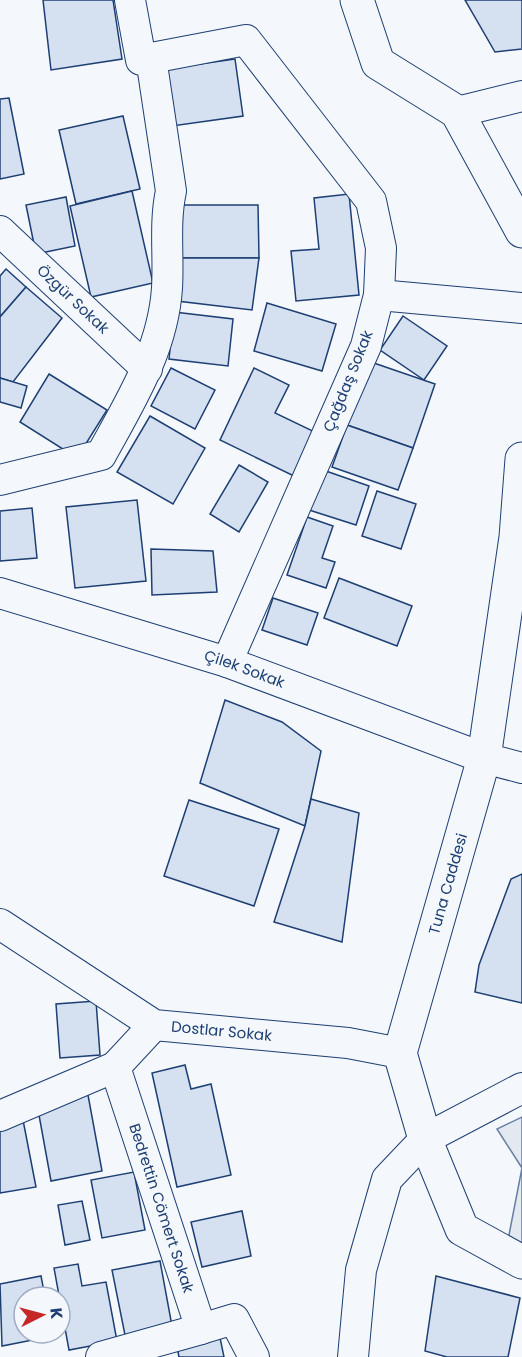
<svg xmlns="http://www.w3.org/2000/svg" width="522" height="1357" viewBox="0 0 522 1357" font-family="Poppins,sans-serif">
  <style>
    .green { fill: #e3e9f0; stroke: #687fa3; stroke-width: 1.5 }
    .building { fill: #d5e0f0; stroke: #1d3f73; stroke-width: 1.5 }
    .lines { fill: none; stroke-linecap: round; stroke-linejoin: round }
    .minor-casing { stroke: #1d3f73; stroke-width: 32 }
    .tertiary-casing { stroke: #1d3f73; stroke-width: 35 }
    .minor { stroke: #f4f7fb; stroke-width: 30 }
    .tertiary { stroke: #f4f7fb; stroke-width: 33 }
    .labels { text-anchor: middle; stroke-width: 4.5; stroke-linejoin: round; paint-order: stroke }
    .street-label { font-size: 15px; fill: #1d3f73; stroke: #f4f7fb }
  </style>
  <rect width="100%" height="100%" fill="#f4f7fb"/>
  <path class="green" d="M522 1117V1243L508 1240 522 1168 497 1129Z"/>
  <g class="building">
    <path d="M43 0H113L122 59 51 70Z"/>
    <path d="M465 0H522V49L495 52Z"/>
    <path d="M235 59 243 116 172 126 164 69Z"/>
    <path d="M9 98 24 174 0 179V99Z"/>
    <path d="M123 116 140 189 76 204 59 130Z"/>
    <path d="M132 191 153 283 91 297 70 206Z"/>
    <path d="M349 194 359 295 296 301 291 251 319 249 314 198Z"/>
    <path d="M66 197 75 246 36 254 26 205Z"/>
    <path d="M182 205H258L259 258H182Z"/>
    <path d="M182 258H259L252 310 177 301Z"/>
    <path d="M6 269 26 287 0 317V276Z"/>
    <path d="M26 287 62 318 13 382 0 378V317Z"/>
    <path d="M267 303 336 324 322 371 254 351Z"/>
    <path d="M174 312 233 319 228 366 169 359Z"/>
    <path d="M403 316 447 346 424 380 380 350Z"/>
    <path d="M368 361 435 384 413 448 347 425Z"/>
    <path d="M171 368 215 390 195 429 151 406Z"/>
    <path d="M254 368 289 385 275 413 319 434 298 478 220 440Z"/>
    <path d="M49 374 107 410 77 458 20 422Z"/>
    <path d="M0 378 27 386 21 408 0 402Z"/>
    <path d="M150 416 205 448 173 504 117 472Z"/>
    <path d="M347 425 413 448 398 490 332 467Z"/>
    <path d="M239 465 268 482 239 532 210 514Z"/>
    <path d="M323 470 369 486 356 525 309 510Z"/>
    <path d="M377 491 416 504 401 549 362 536Z"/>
    <path d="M137 500 146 581 75 588 66 507Z"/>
    <path d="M32 508 37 558 0 561V511Z"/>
    <path d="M307 517 333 526 322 558 335 562 326 588 287 575Z"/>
    <path d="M151 549 213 551 217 592 152 595Z"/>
    <path d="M339 578 412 606 397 646 324 618Z"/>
    <path d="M273 598 318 613 307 645 262 630Z"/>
    <path d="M225 700 282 722 321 751 305 826 200 783Z"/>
    <path d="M311 799 359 813 342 942 274 922 305 826Z"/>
    <path d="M189 800 279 829 254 906 164 876Z"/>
    <path d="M522 874V1003L475 992 479 965 511 879Z"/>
    <path d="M96 1001 100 1055 60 1058 56 1004Z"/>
    <path d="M185 1065 191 1089 211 1084 231 1175 177 1187 152 1073Z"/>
    <path d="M88 1095 102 1171 51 1181 37 1104Z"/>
    <path d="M23 1120 36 1187 0 1193V1124Z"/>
    <path d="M134 1172 145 1230 102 1238 91 1180Z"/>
    <path d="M82 1201 90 1240 65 1245 58 1205Z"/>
    <path d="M242 1211 251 1256 202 1267 191 1222Z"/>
    <path d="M160 1261 172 1326 125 1335 112 1270Z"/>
    <path d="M78 1264 82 1286 106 1282 117 1341 69 1350 54 1268Z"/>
    <path d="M41 1276 45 1297H24V1333H52L53 1336 2 1346 0 1284Z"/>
    <path d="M436 1276 520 1298 508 1357H447L425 1351Z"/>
    <path d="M219 1333 224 1357H179L176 1342Z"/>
  </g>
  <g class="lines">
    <g class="minor-casing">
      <g id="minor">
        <path d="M130 0 141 60 246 40 371 201 381 248 379 295 366 346 227 662"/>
        <path d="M457 112 522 96"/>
        <path id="s1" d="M0 231 147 369"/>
        <path d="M379 295 522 308"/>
        <path d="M0 480 101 455C130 402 163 350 167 288 169 256 164 223 171 191L151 58"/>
        <path id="s2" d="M0 593 227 662 484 758 522 768"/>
        <path id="s3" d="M0 924 154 1025 348 1043 400 1053"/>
        <path id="s4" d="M154 1025 115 1067 201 1329 234 1319 254 1357"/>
        <path d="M0 1116 115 1067"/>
        <path d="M101 1357 201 1329"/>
        <path d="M353 1357 361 1270 387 1179 425 1139 522 1088"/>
      </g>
    </g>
    <g class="tertiary-casing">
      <g id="tertiary">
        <path d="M357 0 378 63 457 112 522 231"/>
        <path d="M522 459 516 537 484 758 400 1053 425 1139 462 1229 522 1262"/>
      </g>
    </g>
    <use href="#minor" class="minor"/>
    <use href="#tertiary" class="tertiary"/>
  </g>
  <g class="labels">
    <g class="street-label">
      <text dy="5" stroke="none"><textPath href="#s1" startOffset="100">Özgür Sokak</textPath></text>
      <text transform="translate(348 381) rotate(-68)" y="5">Çağdaş Sokak</text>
      <text dy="5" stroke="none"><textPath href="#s2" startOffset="256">Çilek Sokak</textPath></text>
      <text transform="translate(448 884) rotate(-74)" y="5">Tuna Caddesi</text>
      <text dy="5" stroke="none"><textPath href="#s3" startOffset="252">Dostlar Sokak</textPath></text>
      <text dy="5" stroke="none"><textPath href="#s4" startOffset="206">Bedrettin Cömert Sokak</textPath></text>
    </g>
  </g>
  <g transform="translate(42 1315) rotate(84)"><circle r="28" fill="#f4f7fb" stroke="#9eadc5" stroke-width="1.5"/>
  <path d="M0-4.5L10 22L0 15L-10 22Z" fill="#c62828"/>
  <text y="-9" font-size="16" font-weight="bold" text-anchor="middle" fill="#1d3f73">K</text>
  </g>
</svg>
